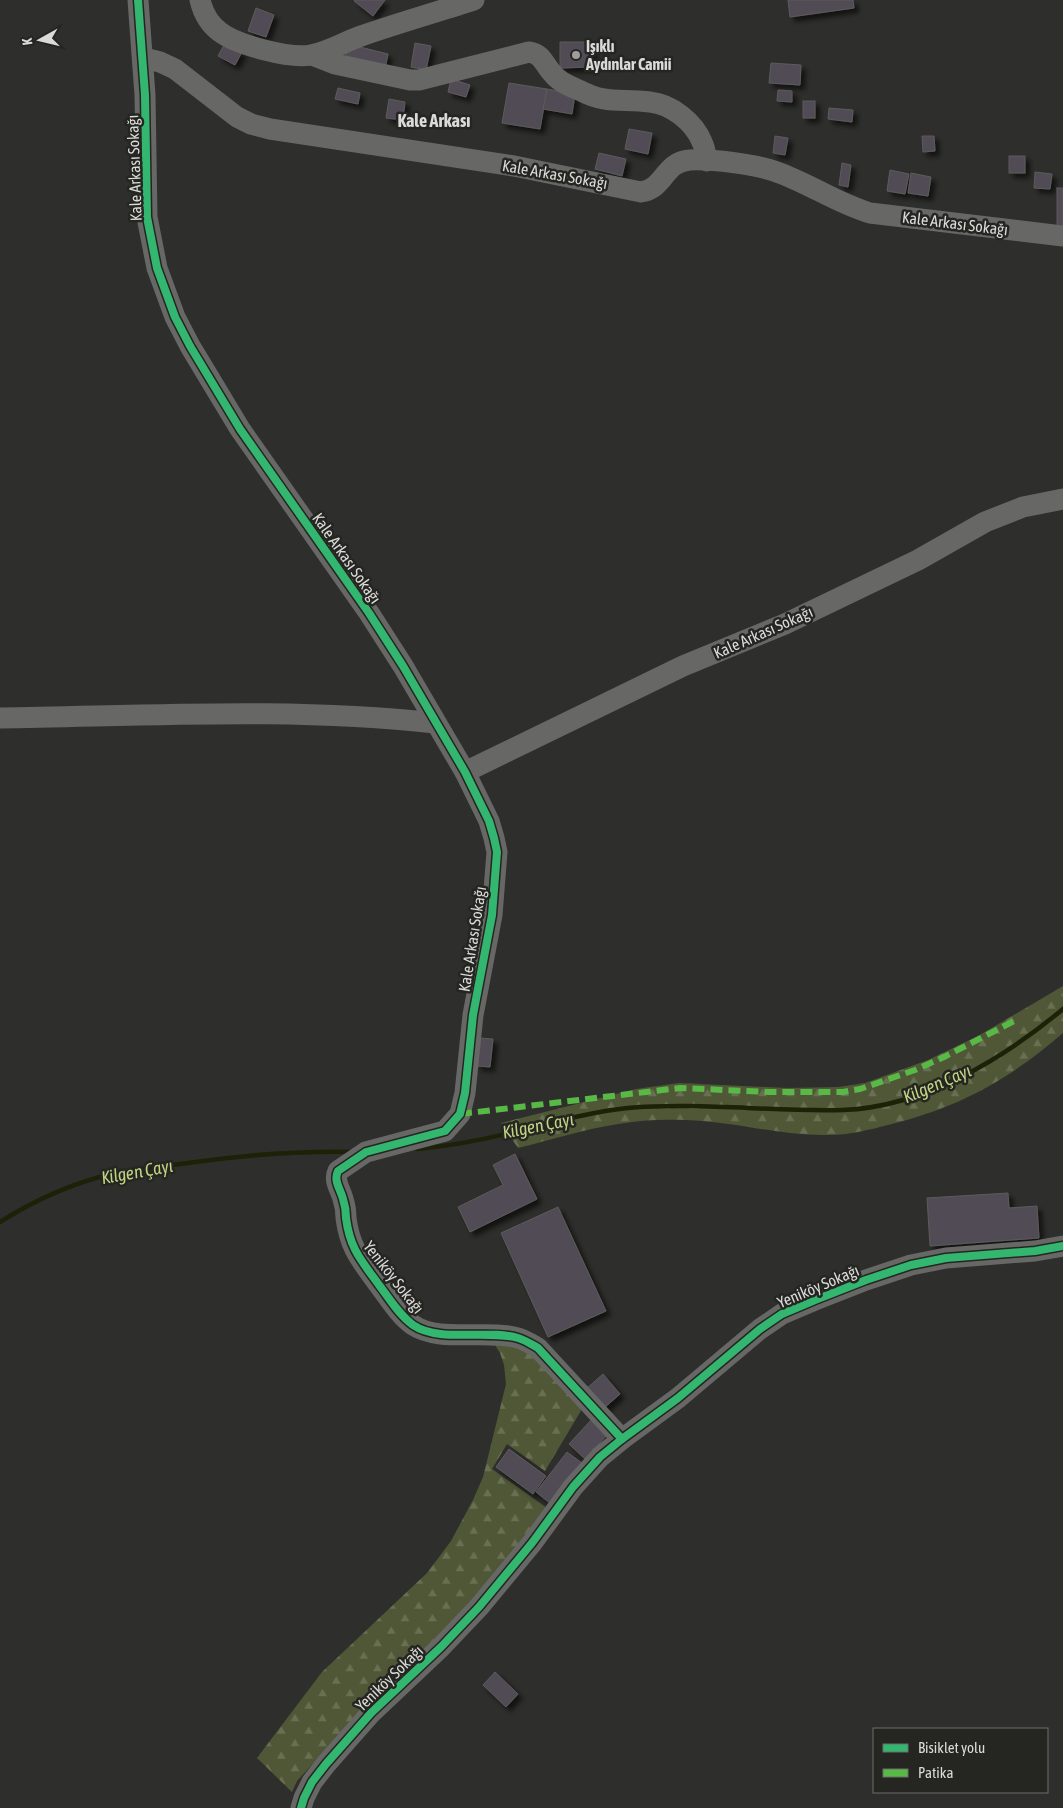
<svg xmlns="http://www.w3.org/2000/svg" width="1063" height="1808" viewBox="0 0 1063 1808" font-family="'Asap Condensed',sans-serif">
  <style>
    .forest { fill: url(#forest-firs) }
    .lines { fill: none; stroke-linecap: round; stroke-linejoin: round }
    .stream { stroke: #1c2108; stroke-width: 4.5 }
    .building { fill: #514c54; stroke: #5c5b5b; filter: url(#shadow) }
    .minor { stroke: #676766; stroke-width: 21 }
    .quiet { stroke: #58b947; stroke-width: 6; stroke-dasharray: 12 6; stroke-linecap: butt }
    .cycleway-casing { stroke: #252621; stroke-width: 11 }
    .cycleway { stroke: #33b770; stroke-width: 8 }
    .poi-dot { fill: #9e9f9c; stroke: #252621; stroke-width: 2 }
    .labels { text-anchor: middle; stroke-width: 5; stroke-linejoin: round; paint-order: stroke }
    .poi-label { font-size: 16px; font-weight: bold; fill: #dadbd8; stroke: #252621; text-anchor: start }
    .street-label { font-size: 16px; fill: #dadbd8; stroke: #252621 }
    .neighbourhood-label { font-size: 18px; font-weight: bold; fill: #dadbd8; stroke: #252621 }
    .water-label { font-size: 18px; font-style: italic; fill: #c1d483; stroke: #252621 }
  </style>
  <defs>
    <pattern id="forest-firs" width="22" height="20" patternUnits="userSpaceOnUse" patternTransform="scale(1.25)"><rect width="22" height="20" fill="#4f5736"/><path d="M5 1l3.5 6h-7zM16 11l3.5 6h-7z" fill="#686f52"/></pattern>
    <filter id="shadow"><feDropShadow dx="4.5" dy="4.5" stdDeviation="2.5" flood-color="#0009"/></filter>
  </defs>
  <rect width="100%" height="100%" fill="#2e2f2c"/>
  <g class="forest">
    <path d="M1063 986V1033C1007 1081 960 1107 888 1125 869 1130 848 1135 828 1135 780 1136 733 1121 685 1120 663 1119 639 1120 618 1124 584 1129 551 1140 518 1148L501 1123 636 1089 679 1083 787 1088 839 1087 865 1083 928 1060 978 1036Z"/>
    <path d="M524 1344 585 1404 545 1471 507 1444 492 1469 547 1508 463 1613 391 1682 309 1768 297 1781 292 1792 257 1758 322 1672 427 1573 451 1541 473 1500 483 1477 506 1384 504 1365 500 1353 495 1345Z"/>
  </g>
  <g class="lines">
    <g class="stream">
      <path d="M417 1149C450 1146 482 1140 514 1132 552 1123 589 1112 628 1108 700 1102 772 1112 843 1110 924 1107 1003 1059 1063 1009"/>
      <path d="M0 1222C35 1200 72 1183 112 1174 137 1169 163 1166 188 1163 243 1155 297 1151 352 1152"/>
    </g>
  </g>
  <g class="building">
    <path d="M355 0H385L373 16 354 1Z"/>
    <path d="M788 0H853L854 8 790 17Z"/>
    <path d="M256 8 274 15 266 37 248 31Z"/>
    <path d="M560 42H592V67L560 68Z"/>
    <path d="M225 43 242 52 235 65 218 56Z"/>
    <path d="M415 43 431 46 426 70 411 67Z"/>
    <path d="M348 44 388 54 385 69 344 60Z"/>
    <path d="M771 63 801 65 800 85 769 83Z"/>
    <path d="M451 79 470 85 466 97 448 92Z"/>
    <path d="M509 83 547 89 540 129 502 123Z"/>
    <path d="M338 88 360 93 358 104 335 99Z"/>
    <path d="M547 89 575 94 572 114 543 109Z"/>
    <path d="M778 90 792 91V102L777 101Z"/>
    <path d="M389 99 405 102 403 120 386 118Z"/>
    <rect x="803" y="101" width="12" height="17"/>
    <path d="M829 108 853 110 852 122 828 119Z"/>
    <path d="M629 129 652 133 648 154 625 149Z"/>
    <path d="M775 136 788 138 785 155 773 153Z"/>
    <path d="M922 136H934L935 151 923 152Z"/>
    <path d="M599 153 626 159 622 176 595 169Z"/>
    <rect x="1009" y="156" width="16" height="17"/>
    <path d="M842 163 851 165 848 187 839 185Z"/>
    <path d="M890 170 909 174 905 194 887 191Z"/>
    <path d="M1035 172 1052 174 1050 189 1034 188Z"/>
    <path d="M911 173 931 177 928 196 908 193Z"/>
    <rect x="1057" y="188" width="6" height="39"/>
    <path d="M480 1038 493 1039 490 1067 477 1066Z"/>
    <path d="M515 1154 537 1199 470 1232 458 1207 503 1185 493 1165Z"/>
    <path d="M1008 1193 1009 1208 1037 1206 1039 1238 930 1246 927 1198Z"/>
    <path d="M558 1207 606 1311 548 1337 501 1233Z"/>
    <path d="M603 1374 620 1394 603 1409 586 1389Z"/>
    <path d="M593 1418 609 1433 585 1459 569 1444Z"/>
    <path d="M509 1449 546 1476 533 1494 496 1467Z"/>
    <path d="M567 1452 582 1463 551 1504 536 1492Z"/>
    <path d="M495 1672 518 1694 506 1707 483 1685Z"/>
  </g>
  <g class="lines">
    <g class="minor">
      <path d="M138 0 145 95 147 217 157 268 175 317 190 346 240 429 369 613 403 666 465 772 489 821 494 838 497 852 492 915 473 1015 465 1093 460 1114 445 1131 366 1152 338 1171C333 1181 341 1190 343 1199 345 1205 346 1212 346 1218 350 1249 361 1260 379 1285 389 1298 399 1315 413 1325 439 1343 488 1329 518 1338 525 1340 531 1344 538 1348L622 1439"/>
      <path d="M200 0C203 13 209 24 220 32 237 45 290 59 311 55 328 52 344 42 361 36 398 23 437 12 474 0"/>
      <path d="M312 55 335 64 410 80H419L529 52C543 54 544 65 553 74 559 82 570 86 579 90 607 105 621 98 650 102 671 104 694 122 702 142 705 148 706 155 707 161"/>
      <path d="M144 58 160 62 175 69 237 117 251 124 270 129 514 166 641 192C666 188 663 162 690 160 713 159 753 164 774 171 807 182 836 203 870 213L1063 236"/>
      <path d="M0 718C145 716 291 707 435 723"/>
      <path d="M465 772 683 666 785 624 918 560 985 522 1023 507 1063 499"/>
      <path d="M301 1808 304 1798 312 1782 326 1764 371 1713 441 1647 479 1607 532 1543 573 1487 600 1457 622 1439 678 1398 760 1329 782 1314 815 1300 866 1280 911 1265 946 1258 1035 1251 1063 1246"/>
    </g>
    <path class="quiet" d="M460 1114 680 1088 769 1092H843L860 1089 915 1070 944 1057 1016 1020"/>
    <g class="cycleway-casing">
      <g id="cycleway">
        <path d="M138 0 145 95 147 217 157 268 175 317 190 346 240 429 369 613 403 666 465 772 489 821 494 838 497 852 492 915 473 1015 465 1093 460 1114 445 1131 366 1152 338 1171C333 1181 341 1190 343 1199 345 1205 346 1212 346 1218 350 1249 361 1260 379 1285 389 1298 399 1315 413 1325 439 1343 488 1329 518 1338 525 1340 531 1344 538 1348L622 1439"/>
        <path d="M301 1808 304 1798 312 1782 326 1764 371 1713 441 1647 479 1607 532 1543 573 1487 600 1457 622 1439 678 1398 760 1329 782 1314 815 1300 866 1280 911 1265 946 1258 1035 1251 1063 1246"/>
      </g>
    </g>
    <use href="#cycleway" class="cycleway"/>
  </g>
  <circle class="poi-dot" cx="576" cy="55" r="5"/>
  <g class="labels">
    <g class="poi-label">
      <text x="586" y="52">Işıklı<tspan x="586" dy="18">Aydınlar Camii</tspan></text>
    </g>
    <g class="street-label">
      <text transform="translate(134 168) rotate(-92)" y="6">Kale Arkası Sokağı</text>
      <text transform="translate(555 174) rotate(10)" y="6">Kale Arkası Sokağı</text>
      <text transform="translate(955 223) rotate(7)" y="6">Kale Arkası Sokağı</text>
      <text transform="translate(347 558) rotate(55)" y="6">Kale Arkası Sokağı</text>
      <text transform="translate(763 632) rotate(-24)" y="6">Kale Arkası Sokağı</text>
      <text transform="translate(472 939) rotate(-81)" y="6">Kale Arkası Sokağı</text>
      <text transform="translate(394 1277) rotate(52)" y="6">Yeniköy Sokağı</text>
      <text transform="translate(818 1286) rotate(-23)" y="6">Yeniköy Sokağı</text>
      <text transform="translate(389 1678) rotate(-44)" y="6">Yeniköy Sokağı</text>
    </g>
    <g class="neighbourhood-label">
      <text x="434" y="127">Kale Arkası</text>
    </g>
    <g class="water-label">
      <text transform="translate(937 1084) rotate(-23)" y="6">Kilgen Çayı</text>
      <text transform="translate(538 1126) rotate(-11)" y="6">Kilgen Çayı</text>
      <text transform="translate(137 1172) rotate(-10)" y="6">Kilgen Çayı</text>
    </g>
  </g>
  <rect x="873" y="1728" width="175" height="65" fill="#252621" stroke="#6d6e6a"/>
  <rect x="883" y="1744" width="25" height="8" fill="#33b770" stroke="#6d6e6a"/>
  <text x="918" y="1753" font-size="15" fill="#dadbd8">Bisiklet yolu</text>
  <rect x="883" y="1769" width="25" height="8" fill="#58b947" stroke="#6d6e6a"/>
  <text x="918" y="1778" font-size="15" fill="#dadbd8">Patika</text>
  <g transform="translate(40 40) rotate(262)" stroke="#252621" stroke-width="4" paint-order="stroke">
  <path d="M0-4L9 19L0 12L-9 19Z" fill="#dadbd8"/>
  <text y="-8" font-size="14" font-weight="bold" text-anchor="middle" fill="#dadbd8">K</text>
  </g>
</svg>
